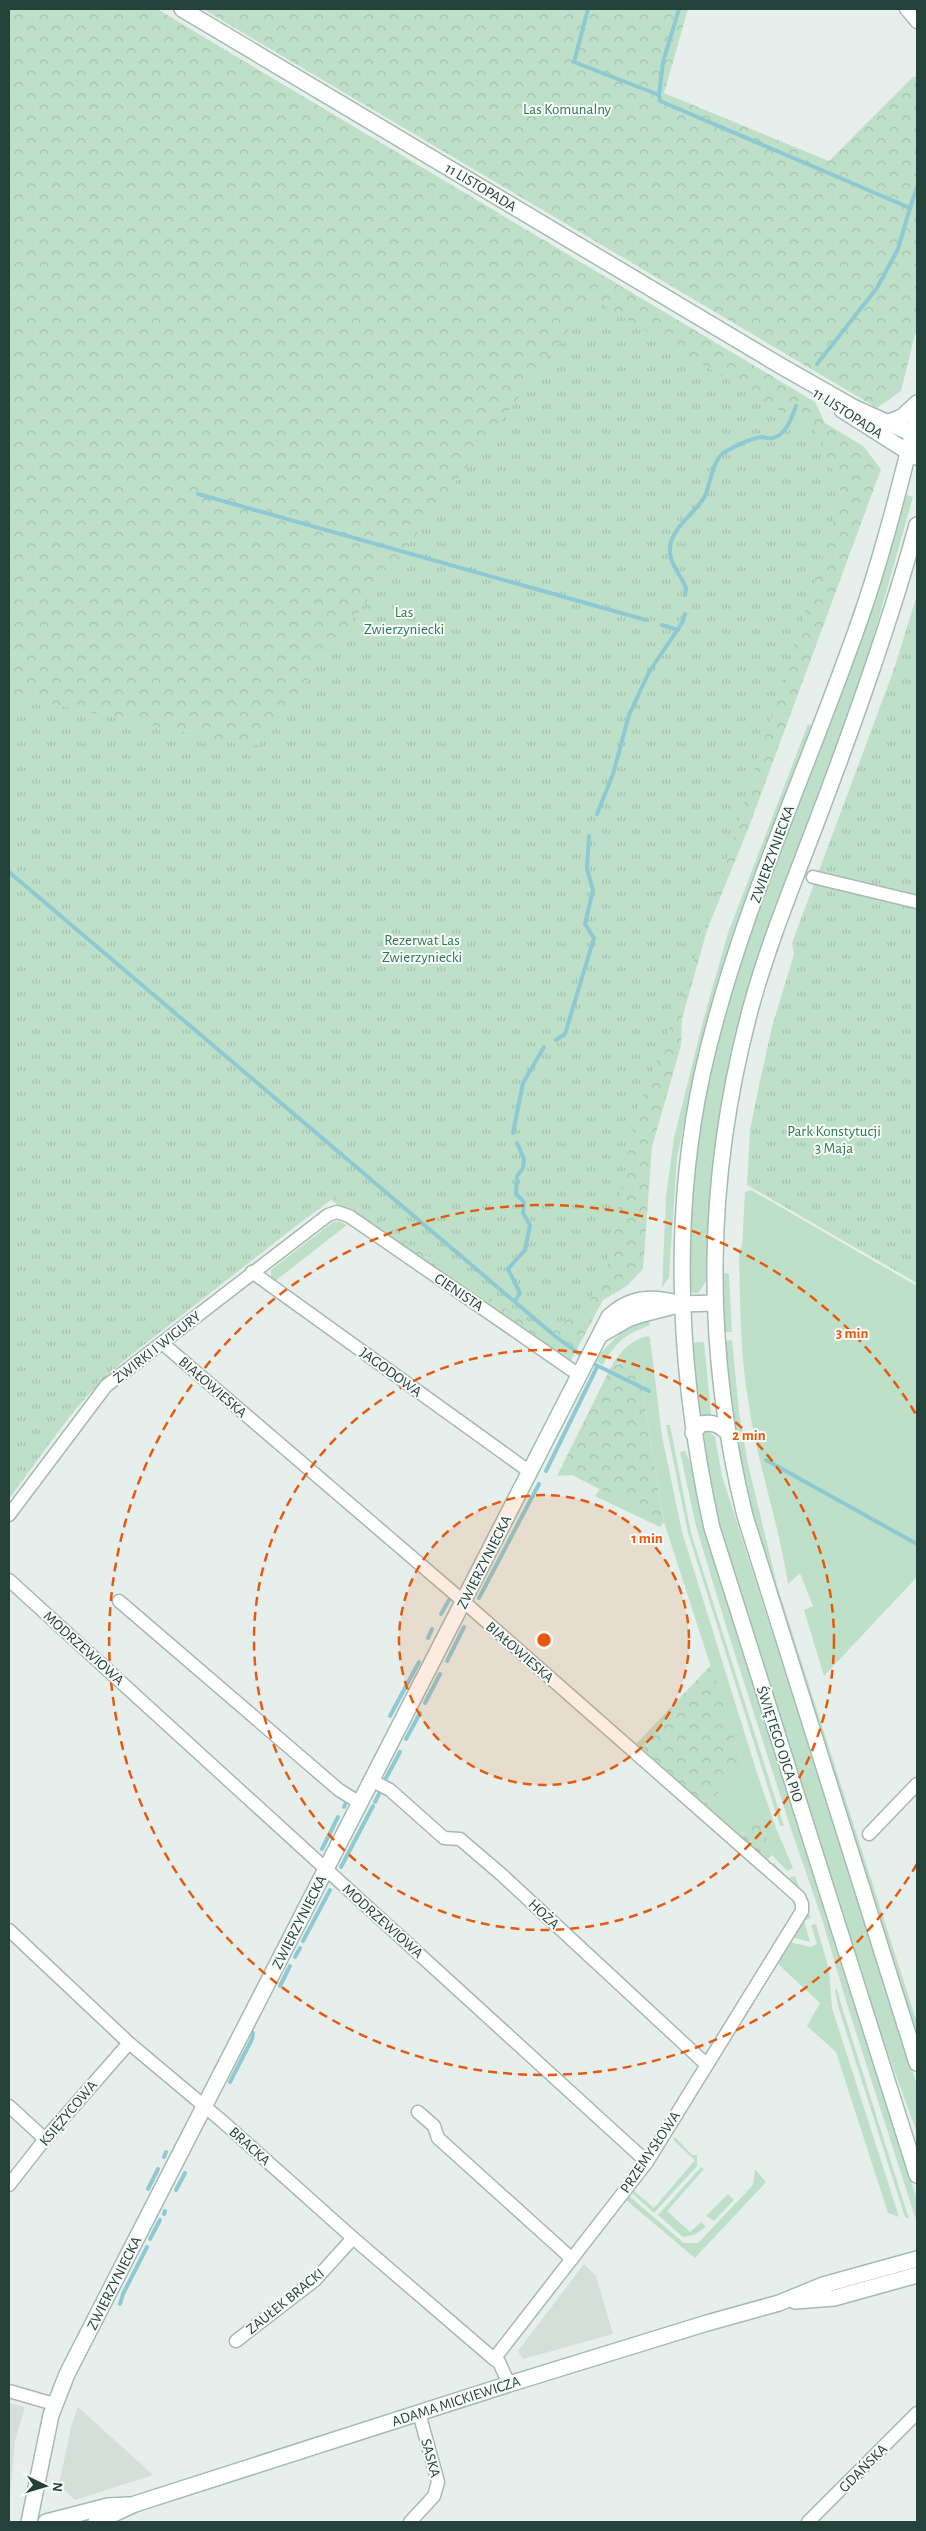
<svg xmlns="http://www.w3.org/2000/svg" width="926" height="2531" viewBox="0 0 926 2531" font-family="'Alegreya Sans',sans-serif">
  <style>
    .built { fill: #d4dfda }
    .green { fill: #bfe0c8 }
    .forest { fill: url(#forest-crowns) }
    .park { fill: url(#park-tufts) }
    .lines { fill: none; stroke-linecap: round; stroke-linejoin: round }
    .stream { stroke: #8ec9d4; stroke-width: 4 }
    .street-casing { stroke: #a8b8b2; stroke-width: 15 }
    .secondary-casing { stroke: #a4bbb3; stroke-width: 18 }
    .street { stroke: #fff; stroke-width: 12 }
    .secondary { stroke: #fff; stroke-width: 15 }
    .ring { fill: none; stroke: #e8590c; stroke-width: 2.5; stroke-dasharray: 9 6 }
    .labels { text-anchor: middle; stroke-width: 4; stroke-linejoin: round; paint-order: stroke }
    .park-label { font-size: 15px; fill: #2d7a4b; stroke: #f7fbf9 }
    .street-label { font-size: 15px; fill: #24423a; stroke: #f7fbf9 }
    .centre { fill: #e8590c; stroke: #f7fbf9; stroke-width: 2.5 }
    .ring-label { font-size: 15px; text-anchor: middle; font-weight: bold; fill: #e8590c; stroke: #f7fbf9; stroke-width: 4; stroke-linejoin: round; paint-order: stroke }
  </style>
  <defs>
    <pattern id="forest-crowns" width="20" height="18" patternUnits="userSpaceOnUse" patternTransform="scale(1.25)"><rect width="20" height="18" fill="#bfe0c8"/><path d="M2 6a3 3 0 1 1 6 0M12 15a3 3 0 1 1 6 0" fill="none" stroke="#a4c1ad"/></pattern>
    <pattern id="park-tufts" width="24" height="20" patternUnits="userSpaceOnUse" patternTransform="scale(1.25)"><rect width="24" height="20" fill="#bfe0c8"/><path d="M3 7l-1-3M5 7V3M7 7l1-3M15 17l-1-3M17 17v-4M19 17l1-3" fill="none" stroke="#a4c1ad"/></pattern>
  </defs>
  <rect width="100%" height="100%" fill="#e6efeb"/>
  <g class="built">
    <path d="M584 2264 596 2276 613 2334 523 2359 518 2351Z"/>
    <path d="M9 2403 25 2407 15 2441 9 2508Z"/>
    <path d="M78 2407 153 2475 75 2500 59 2485 71 2427Z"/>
  </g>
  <g class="green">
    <path d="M905 494 913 497 859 688 761 956 737 1031 723 1100 712 1176 708 1279 698 1293H693L689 1288 693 1180 701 1118 722 1023 752 928 872 607Z"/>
    <path d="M808 724 812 726 726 960 702 1041 677 1157 669 1277 662 1288 666 1197 674 1138 703 1021 728 933Z"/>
    <path d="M751 1190 917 1286V1577L824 1676 804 1610 813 1606 800 1573 788 1584C779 1524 758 1466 749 1406 740 1354 740 1302 739 1250L742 1246 745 1192Z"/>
    <path d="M339 1221 347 1225 275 1281 271 1277V1270L333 1222Z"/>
    <path d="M724 1273 729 1274 732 1332H723L722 1293Z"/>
    <path d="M650 1320 649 1326C626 1333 614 1344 603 1365L594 1360 627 1326Z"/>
    <path d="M648 1336 650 1338 662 1436 682 1532 757 1773 776 1828 793 1868 787 1871 772 1855 759 1816 740 1836 706 1806 743 1766 664 1522 660 1527 595 1496 600 1489 664 1521 645 1409 643 1372 622 1361 611 1367C621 1351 629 1341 648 1336Z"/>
    <path d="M732 1340 739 1412 748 1464 777 1585 917 2023V2037L751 1514C739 1456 730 1399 724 1341Z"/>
    <path d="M704 1342 711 1414V1417L699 1418 690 1343Z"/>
    <path d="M666 1425H670L691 1533 784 1826H780L688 1533Z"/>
    <path d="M707 1430 715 1437 722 1476 917 2085V2133L863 1985 714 1509 700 1435Z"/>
    <path d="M685 1451 690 1463 704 1524 733 1623 917 2200V2217H915L846 2001 822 1919 789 1823 726 1626 696 1526 680 1452Z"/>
    <path d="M773 1862 788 1878 795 1876 811 1918 804 1920 810 1942 791 1937 806 1911 775 1870Z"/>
    <path d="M816 1924 829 1970 832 2008 899 2217 888 2213 836 2052 807 2026 820 2003 778 1964 789 1942 810 1947 817 1944 811 1925Z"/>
    <path d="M837 1989 841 2004 909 2219 905 2217 838 2006 835 1990Z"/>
    <path d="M675 2137 692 2155H697V2166L654 2213 632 2193 634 2191 654 2208 695 2160 673 2140Z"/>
    <path d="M701 2167 704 2169 667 2211 690 2232 701 2222 706 2227 694 2235 683 2237 658 2215Z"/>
    <path d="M755 2169 766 2182 695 2258 626 2200 629 2196 684 2243H698L753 2185Z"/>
    <path d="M728 2194 734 2200 714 2221 706 2216Z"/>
  </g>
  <g class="forest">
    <path d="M9 9H157L815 402 825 423 863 446 881 469 750 824 707 930 682 1019 681 1045 652 1147 643 1269 627 1286 603 1300 569 1364 331 1200C254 1257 174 1312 105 1378 68 1413 39 1459 9 1499Z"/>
    <path d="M203 9H688L664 93 829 161 913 77 917 76V326L901 391 877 408Z"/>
    <path d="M631 1359 638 1364 643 1372 645 1409 664 1522 572 1475 557 1476 611 1367Z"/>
    <path d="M711 1665 743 1766 706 1806 636 1744Z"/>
    <path d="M759 1815 772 1855 767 1860 740 1836Z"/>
  </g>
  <g class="park">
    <path d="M592 299 816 432 842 494 710 912 686 985 635 1116 607 1266 584 1313 539 1331 337 1194 104 1376 81 1401 9 1498V695L257 748Z"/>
    <path d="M917 595V1283L747 1185 750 1130 758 1090 772 1027 794 954 792 943 893 672Z"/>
  </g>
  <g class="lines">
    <g class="stream">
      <path d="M588 9 574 62 659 95 660 101 910 208 898 249 877 288 817 364"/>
      <path d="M659 95 663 62 679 9"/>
      <path d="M910 208 917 187"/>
      <path d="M198 494 646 620"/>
      <path d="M685 595 686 588C681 574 668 564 670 546 673 527 696 512 705 496 710 485 713 458 725 452 735 446 750 439 761 437 765 437 768 439 772 438 786 436 792 417 796 406"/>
      <path d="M662 625 678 630"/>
      <path d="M597 814 613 774 629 715 649 672 682 623 685 614"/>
      <path d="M9 872 555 1336 585 1358"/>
      <path d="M556 1040 565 1034 594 938 585 924 593 890 587 869 589 836"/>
      <path d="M513 1133 523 1083 544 1047"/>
      <path d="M515 1301 520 1293 508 1269 525 1250 530 1225 523 1213 524 1202 516 1194 517 1176 523 1168 524 1159 517 1143"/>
      <path d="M590 1362 649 1391"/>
      <path d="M766 1460 917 1544"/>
      <path d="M546 1471 597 1367"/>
      <path d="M479 1598 539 1484"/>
      <path d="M441 1614 449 1600"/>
      <path d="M428 1638 432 1629"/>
      <path d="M447 1661 464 1627"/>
      <path d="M425 1703 440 1674"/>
      <path d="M390 1716 419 1662"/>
      <path d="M406 1739 420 1713"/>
      <path d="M385 1780 400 1752"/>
      <path d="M375 1802 381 1790"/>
      <path d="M344 1807 347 1800"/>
      <path d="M322 1849 338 1817"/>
      <path d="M341 1867 373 1806"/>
      <path d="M303 1941 330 1890"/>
      <path d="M295 1957 300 1948"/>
      <path d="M280 1986 290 1966"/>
      <path d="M230 2082 252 2039 253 2033"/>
      <path d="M164 2157 166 2152"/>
      <path d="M148 2189 158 2169"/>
      <path d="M176 2190 185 2173"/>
      <path d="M164 2214 165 2211"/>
      <path d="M150 2239 160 2220"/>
      <path d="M120 2304 123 2294 147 2247"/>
    </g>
    <g class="street-casing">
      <g id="street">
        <path d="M906 9 917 22"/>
        <path d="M813 877 917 902"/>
        <path d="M252 1272 530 1472"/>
        <path d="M162 1343 463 1601 765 1867 799 1897 802 1904V1911L647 2162 494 2359 499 2362 509 2384"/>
        <path d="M9 1515 106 1386 328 1215 337 1212 349 1216 579 1375"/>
        <path d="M9 1580 647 2162"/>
        <path d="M119 1601 339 1790 360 1803"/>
        <path d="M371 1780 390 1790 444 1838 460 1839 502 1875 707 2065"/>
        <path d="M869 1834 917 1784"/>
        <path d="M9 1930 129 2043 222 2121 353 2238 494 2359"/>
        <path d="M9 2106 45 2139"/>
        <path d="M418 2112 434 2126 438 2138 572 2259"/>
        <path d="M9 2185 45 2139 129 2043"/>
        <path d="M236 2341 315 2280 353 2238"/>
        <path d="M9 2391 54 2404"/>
        <path d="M410 2522 434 2496 438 2482 419 2413"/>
        <path d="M808 2522 917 2413"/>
      </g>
    </g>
    <g class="secondary-casing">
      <g id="secondary">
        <path d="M182 9 781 366 853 407 917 436"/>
        <path d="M842 410 916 457"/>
        <path d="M917 415C902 479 886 542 865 605 812 762 738 912 702 1075 670 1225 679 1379 712 1528L917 2175"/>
        <path d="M889 422 902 417 917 403"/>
        <path d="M917 525C890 623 856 718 820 813 796 877 769 941 751 1007 705 1178 703 1345 745 1516L917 2063"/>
        <path d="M602 1334 628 1319 643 1314 682 1304 714 1303"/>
        <path d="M693 1433 701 1424C712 1422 718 1424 726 1431"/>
        <path d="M795 2301 834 2298 917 2275"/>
        <path d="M29 2522 51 2415 67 2374 609 1317C632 1295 654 1297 682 1304"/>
        <path d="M46 2522 108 2506 129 2505"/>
        <path d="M96 2522 135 2504 509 2384 707 2323 779 2303 823 2285 917 2259"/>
      </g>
    </g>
    <use href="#street" class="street"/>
    <use href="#secondary" class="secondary"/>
  </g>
  <circle cx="544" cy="1640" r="145" fill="#e8590c" fill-opacity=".12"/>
  <g class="ring">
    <circle cx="544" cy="1640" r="145"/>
    <circle cx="544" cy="1640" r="290"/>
    <path d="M917 1864A435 435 0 1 1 917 1416"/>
  </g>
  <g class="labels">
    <g class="park-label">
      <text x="567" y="114">Las Komunalny</text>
      <text x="404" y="617">Las<tspan x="404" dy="17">Zwierzyniecki</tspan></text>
      <text x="422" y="945">Rezerwat Las<tspan x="422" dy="17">Zwierzyniecki</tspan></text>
      <text x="834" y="1136">Park Konstytucji<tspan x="834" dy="17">3 Maja</tspan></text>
    </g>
    <g class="street-label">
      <text transform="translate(481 187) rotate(31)" y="5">11 LISTOPADA</text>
      <text transform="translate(848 413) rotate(33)" y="5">11 LISTOPADA</text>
      <text transform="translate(772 854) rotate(-70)" y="5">ZWIERZYNIECKA</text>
      <text transform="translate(459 1292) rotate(34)" y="5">CIENISTA</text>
      <text transform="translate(157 1347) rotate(-38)" y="5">ŻWIRKI I WIGURY</text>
      <text transform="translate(391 1372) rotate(36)" y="5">JAGODOWA</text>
      <text transform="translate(213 1387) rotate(41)" y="5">BIAŁOWIESKA</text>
      <text transform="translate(484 1562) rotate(-63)" y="5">ZWIERZYNIECKA</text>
      <text transform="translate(84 1648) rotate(42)" y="5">MODRZEWIOWA</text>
      <text transform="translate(520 1652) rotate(41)" y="5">BIAŁOWIESKA</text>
      <text transform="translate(780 1744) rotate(72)" y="5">ŚWIĘTEGO OJCA PIO</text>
      <text transform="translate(544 1914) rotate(43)" y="5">HOŻA</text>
      <text transform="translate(383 1921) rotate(42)" y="5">MODRZEWIOWA</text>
      <text transform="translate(299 1922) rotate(-63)" y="5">ZWIERZYNIECKA</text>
      <text transform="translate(68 2113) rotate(-50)" y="5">KSIĘŻYCOWA</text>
      <text transform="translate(250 2146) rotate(42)" y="5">BRACKA</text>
      <text transform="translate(650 2152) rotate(-56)" y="5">PRZEMYSŁOWA</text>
      <text transform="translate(114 2283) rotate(-63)" y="5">ZWIERZYNIECKA</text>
      <text transform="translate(285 2301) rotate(-39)" y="5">ZAUŁEK BRACKI</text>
      <text transform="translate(456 2401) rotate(-18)" y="5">ADAMA MICKIEWICZA</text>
      <text transform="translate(431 2458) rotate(75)" y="5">SASKA</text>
      <text transform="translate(863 2468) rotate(-45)" y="5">GDAŃSKA</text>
    </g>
  </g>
  <circle cx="544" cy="1640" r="8" class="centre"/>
  <g class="ring-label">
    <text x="852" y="1338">3 min</text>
    <text x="749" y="1440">2 min</text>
    <text x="647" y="1543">1 min</text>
  </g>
  <rect width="926" height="2531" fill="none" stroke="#24423a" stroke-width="20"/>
  <g transform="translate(45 2486) rotate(95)" stroke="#f7fbf9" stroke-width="4" paint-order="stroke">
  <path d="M0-4L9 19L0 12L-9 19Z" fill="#24423a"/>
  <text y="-8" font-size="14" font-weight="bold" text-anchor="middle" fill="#24423a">N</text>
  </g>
</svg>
